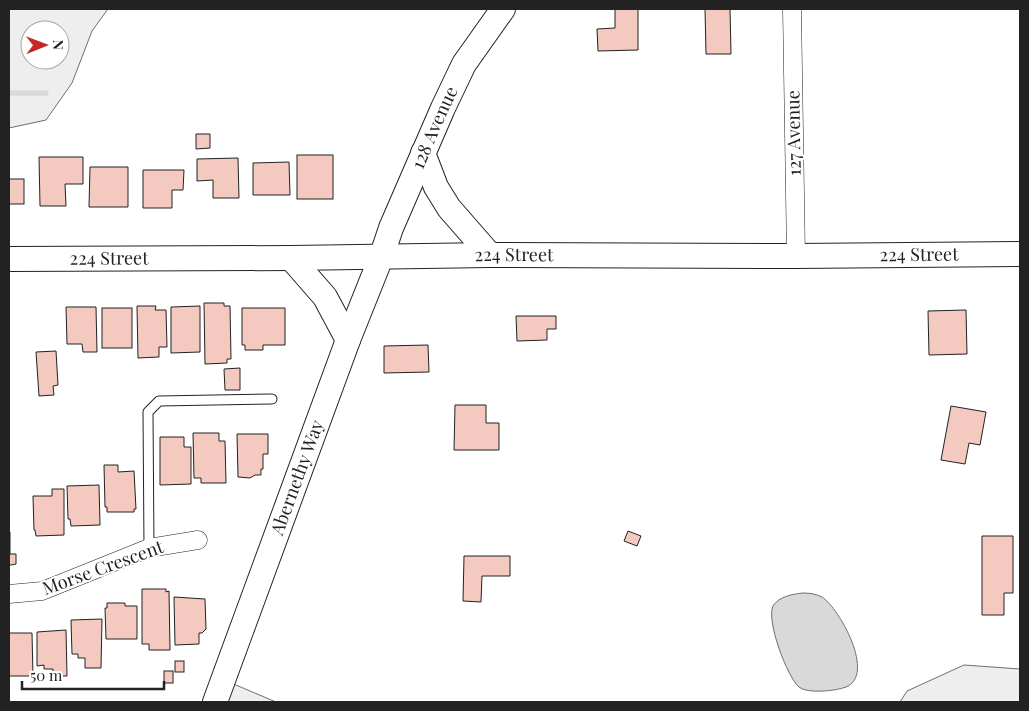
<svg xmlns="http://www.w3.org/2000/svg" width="1029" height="711" viewBox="0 0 1029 711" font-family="'Playfair Display',serif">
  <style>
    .green { fill: #eee; stroke: #6f6f6f; fill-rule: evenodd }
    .water { fill: #d9d9d9; stroke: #6f6f6f }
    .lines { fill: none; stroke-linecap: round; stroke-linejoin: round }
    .stream { stroke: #d9d9d9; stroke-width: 5.5 }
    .building { fill: #f3c9c0; stroke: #222 }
    .lane-casing { stroke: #222; stroke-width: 11 }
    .street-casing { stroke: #222; stroke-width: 19 }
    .secondary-casing { stroke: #222; stroke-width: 26 }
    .lane { stroke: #fff; stroke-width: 9 }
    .street { stroke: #fff; stroke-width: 18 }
    .secondary { stroke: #fff; stroke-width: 24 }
    .labels { text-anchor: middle; stroke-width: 4; stroke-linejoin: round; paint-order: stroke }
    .street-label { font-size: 18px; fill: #222; stroke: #fff }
  </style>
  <rect width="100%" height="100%" fill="#fff"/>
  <g class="green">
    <path d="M9 9H108L92 31 72 83 46 120 9 128ZM30 30H60V60H30Z"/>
    <path d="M964 665 1020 669V702H900L907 691Z"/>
    <path d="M224 680 276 702H215Z"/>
  </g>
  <path class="water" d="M803 593C810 593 816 594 822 597 840 609 876 675 846 687 836 691 807 694 799 687 787 677 766 620 773 606 779 596 794 594 803 593Z"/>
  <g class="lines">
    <path class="stream" d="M9 93H46"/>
  </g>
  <g class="building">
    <path d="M615 9H638V50L598 51 597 29 615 28Z"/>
    <path d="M705 9H730L731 54H706Z"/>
    <path d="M196 134H210V148L196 149Z"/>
    <rect x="297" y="155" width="36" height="44"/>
    <path d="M39 157H83V184H65L66 206H40Z"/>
    <path d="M238 158 239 198H213V180L197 181V159Z"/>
    <path d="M289 162 290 195H253V163Z"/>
    <path d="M90 167H128V207H89Z"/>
    <path d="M143 170H184L183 190H172V208H143Z"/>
    <rect x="9" y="179" width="15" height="25"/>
    <path d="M204 303H224V306H230L231 359H227V363L205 364Z"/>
    <path d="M137 306H156L155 310H166L167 347H159V357L138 358Z"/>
    <path d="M200 306V352L171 353V307Z"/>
    <path d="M66 307H96L97 352H83L82 344H67Z"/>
    <rect x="102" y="308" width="30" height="40"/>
    <path d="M242 308H285V345H263V350H245V345H242Z"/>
    <path d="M966 310 967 354 929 355 928 311Z"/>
    <path d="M516 316H556V329H547V340L517 341Z"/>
    <path d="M428 345 429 372 384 373V346Z"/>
    <path d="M56 351 58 385 53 386 54 395 39 396 36 352Z"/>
    <path d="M240 368V390H225L224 369Z"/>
    <path d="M455 405H486V423H499V450H454Z"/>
    <path d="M951 406 986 412 980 445 969 443 965 464 941 460Z"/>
    <path d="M193 433H219V441H225L226 483H201V478H194Z"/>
    <path d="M237 434H268V454H263V469H261V475H255L250 478 238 477Z"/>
    <path d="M160 437H184V447H191V484L160 485Z"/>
    <path d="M104 465H118V472L134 471 136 509H134V512H107V507H105Z"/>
    <path d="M99 485 100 525 71 526 70 519H68L67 486Z"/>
    <path d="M52 489H64V535L36 536 35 530H34L33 496H52Z"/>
    <path d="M628 531 641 536 637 546 624 541Z"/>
    <path d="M9 532H10V554H16V564L11 565H9Z"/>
    <path d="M982 536H1013V593H1004V615H982Z"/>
    <path d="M464 556H510V576H482L481 602 463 601Z"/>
    <path d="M142 589H166V592L169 591 170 650H149V644H142Z"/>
    <path d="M174 597 205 599 206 629 202 633H199V644L175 645Z"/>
    <path d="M107 603H125V606H137V639H106L105 608H107Z"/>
    <path d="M102 619 101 668H85V658H78V654H72L71 620Z"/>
    <path d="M66 630 67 676H53V669H44V665L37 666V632Z"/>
    <path d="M9 633H32L33 676H9Z"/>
    <rect x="175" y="661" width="9" height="11"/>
    <rect x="164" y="671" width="9" height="12"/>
  </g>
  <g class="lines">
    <g class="lane-casing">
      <path id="lane" d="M149 548 148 412 159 401 272 399"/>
    </g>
    <g class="street-casing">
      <g id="street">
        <path d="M792 9 796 256"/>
        <path d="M9 594 42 591 149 548 198 540"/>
      </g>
    </g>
    <g class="secondary-casing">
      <g id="secondary">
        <path d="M423 153 436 187 449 208 490 255"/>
        <path d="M291 258 325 297 348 340"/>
        <path id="s1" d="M9 259 291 258 490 255 796 256 1020 254"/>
        <path id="s2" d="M215 702 348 340 382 255 391 228 443 108 464 64 503 9"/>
      </g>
    </g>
    <use href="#lane" class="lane"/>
    <use href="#street" class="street"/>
    <use href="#secondary" class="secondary"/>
  </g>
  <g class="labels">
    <g class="street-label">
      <text dy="6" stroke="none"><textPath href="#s2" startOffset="615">128 Avenue</textPath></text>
      <text transform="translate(794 133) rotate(-91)" y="6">127 Avenue</text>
      <text dy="6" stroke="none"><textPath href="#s1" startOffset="505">224 Street</textPath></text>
      <text dy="6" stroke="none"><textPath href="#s1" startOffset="910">224 Street</textPath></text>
      <text dy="6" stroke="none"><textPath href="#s1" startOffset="100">224 Street</textPath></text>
      <text dy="6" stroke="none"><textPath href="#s2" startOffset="239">Abernethy Way</textPath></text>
      <text transform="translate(103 568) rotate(-20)" y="6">Morse Crescent</text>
    </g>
  </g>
  <rect width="1029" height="711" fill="none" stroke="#222222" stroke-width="20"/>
  <g transform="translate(45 45) rotate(89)"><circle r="24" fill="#ffffff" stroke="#a7a7a7"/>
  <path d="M0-4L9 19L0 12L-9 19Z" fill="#c62828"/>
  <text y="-8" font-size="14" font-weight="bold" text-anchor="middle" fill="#222222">N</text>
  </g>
  <path d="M22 681v8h142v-8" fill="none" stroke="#222222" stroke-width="2.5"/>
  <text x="30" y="681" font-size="15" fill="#222222" stroke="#ffffff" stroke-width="4" paint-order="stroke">50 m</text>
</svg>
